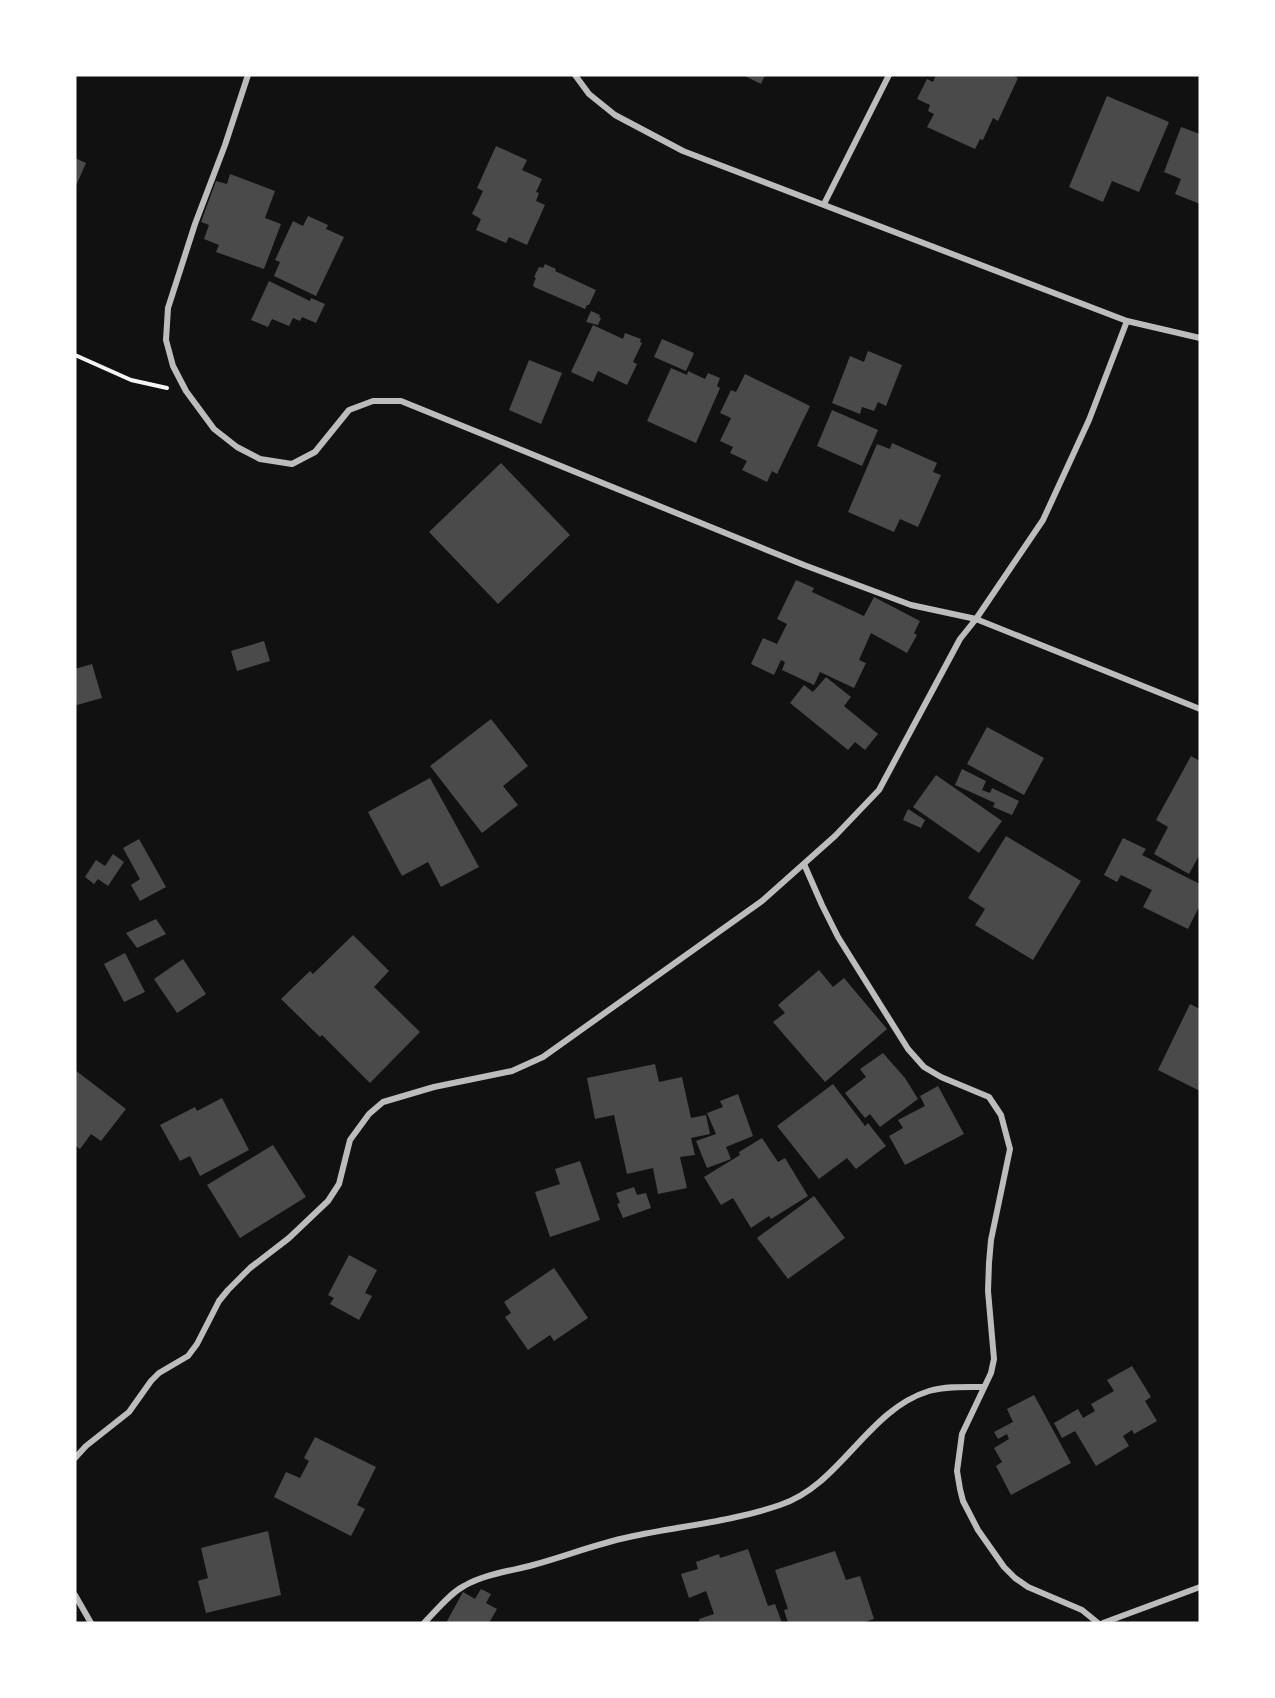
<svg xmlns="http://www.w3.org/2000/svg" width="1275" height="1698" viewBox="0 0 1275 1698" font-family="'Titillium Web',sans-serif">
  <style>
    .building { fill: #4a4a4a }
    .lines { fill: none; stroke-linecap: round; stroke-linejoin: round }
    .path { stroke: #f5f5f5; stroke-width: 4 }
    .minor { stroke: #bcbcbc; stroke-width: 6 }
  </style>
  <rect width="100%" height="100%" fill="#111"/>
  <g class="building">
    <path d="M743 75H765L761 84Z"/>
    <path d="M936 75H1012L1018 78 998 121 993 118 983 140 980 139 975 149 927 127 934 114 928 111 930 105 917 99 927 79 933 82Z"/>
    <path d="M1107 96 1169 122 1139 192 1112 181 1103 202 1069 187Z"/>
    <path d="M1181 127 1200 134V204L1175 194 1181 179 1164 172Z"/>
    <path d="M496 146 527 160 522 170 542 179 536 192 539 193 536 201 545 205 527 245 509 237 506 243 476 230 481 219 472 214 483 191 477 188Z"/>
    <path d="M75 158 86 163 75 188Z"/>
    <path d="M230 174 275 191 265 218 281 224 264 269 216 252 219 245 204 239 209 225 201 222 216 181 227 184Z"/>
    <path d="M308 216 328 225 326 229 344 237 316 296 274 276 280 262 275 260 293 221 303 226Z"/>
    <path d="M545 264 556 269 555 271 596 290 589 305H587L585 309 534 287 533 285 536 278 534 277 539 267 543 268Z"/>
    <path d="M269 281 310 301 311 298 325 304 316 323 302 317 300 321 293 318 289 326 272 319 268 327 251 320Z"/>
    <path d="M591 311 600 315 599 317 601 318 598 325 586 322Z"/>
    <path d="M593 325 623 339 625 333 641 339 640 342 642 343 633 362 637 364 627 385 598 371 593 382 571 372Z"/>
    <path d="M662 339 694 353 686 371 654 357Z"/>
    <path d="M868 351 902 365 886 406 878 402 874 411 862 407 860 414 832 403 850 356 864 362Z"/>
    <path d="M529 360 562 373 541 424 509 410Z"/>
    <path d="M671 368 687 375 688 371 705 379 708 373 720 378 717 386 720 388 696 443 647 421Z"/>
    <path d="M745 374 810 406 777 474 772 471 767 482 742 470 747 461 730 453 733 447 720 441 731 418 720 413 731 390 736 392Z"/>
    <path d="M832 410 878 430 862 466 817 446Z"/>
    <path d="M892 443 937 463 933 472 941 475 918 527 900 519 894 532 848 512 877 444 890 449Z"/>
    <path d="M501 463 570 535 498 604 429 532Z"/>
    <path d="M796 580 814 588 812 592 864 616 874 597 920 621 914 633 917 635 907 653 871 633 859 660 866 663 854 688 820 672 814 685 782 670 785 662 781 660 774 675 751 664 763 638 777 644 787 624 777 619Z"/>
    <path d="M264 641 270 661 237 671 231 651Z"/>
    <path d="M92 664 102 698 77 705 75 699V669Z"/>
    <path d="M826 677 851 697 844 706 878 734 865 750 855 742 848 750 790 703 804 685 813 692Z"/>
    <path d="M491 719 528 766 503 786 518 805 482 833 430 766Z"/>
    <path d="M987 727 1044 758 1024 795 967 764Z"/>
    <path d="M1191 756 1200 761V854L1189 874 1154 854 1168 827 1156 820Z"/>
    <path d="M962 769 986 781 982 790 990 793 992 788 1019 801 1012 815 993 807 995 803 955 785Z"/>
    <path d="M936 775 1002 821 979 853 913 807Z"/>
    <path d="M430 778 479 867 441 887 428 862 402 876 368 812Z"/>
    <path d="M908 809 925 820 921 828 903 820Z"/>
    <path d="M1006 836 1081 881 1033 960 975 925 985 909 968 898Z"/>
    <path d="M1123 838 1146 849 1142 855 1200 884V905L1188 929 1143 907 1152 890 1121 875 1117 882 1104 875Z"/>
    <path d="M139 839 166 887 140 901 131 885 140 879 123 848Z"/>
    <path d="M113 854 124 862 108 886 98 879 94 884 85 877 96 860 105 866Z"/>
    <path d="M156 919 166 934 137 948 126 933Z"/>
    <path d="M353 935 389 971 374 987 420 1032 370 1083 322 1035 320 1037 281 999 310 971 313 974Z"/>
    <path d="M125 953 145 992 124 1002 104 964Z"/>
    <path d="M183 959 206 994 177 1013 154 979Z"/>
    <path d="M819 970 833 987 844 978 887 1029 825 1082 773 1022 785 1013 778 1005Z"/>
    <path d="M1190 1004 1200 1009V1091L1158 1070Z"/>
    <path d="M883 1053 905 1078 918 1099 880 1127 870 1114 865 1118 845 1093 866 1077 860 1069Z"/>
    <path d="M655 1064 659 1082 682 1077 691 1118 706 1115 710 1134 691 1138 695 1155 680 1157 687 1188 658 1194 653 1168 627 1174 614 1115 595 1119 587 1078Z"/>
    <path d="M75 1070 126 1109 101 1141 91 1134 80 1149 75 1145Z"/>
    <path d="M833 1084 865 1126 868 1123 886 1146 856 1169 847 1158 819 1179 777 1126Z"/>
    <path d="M938 1086 964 1134 905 1165 889 1136 903 1128 898 1120 925 1106 920 1096Z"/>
    <path d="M738 1094 753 1136 726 1147 731 1159 707 1168 696 1141 716 1134 707 1113 723 1107 720 1101Z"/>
    <path d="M222 1098 249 1150 200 1176 190 1156 180 1161 160 1125 195 1107 197 1111Z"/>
    <path d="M762 1138 778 1162 785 1158 808 1196 771 1219 769 1216 751 1228 733 1198 721 1205 704 1177 740 1155 739 1152Z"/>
    <path d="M273 1145 306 1197 240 1238 207 1185Z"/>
    <path d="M580 1161 600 1220 550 1237 535 1192 560 1184 555 1169Z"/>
    <path d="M634 1187 637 1195 646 1193 651 1208 623 1218 617 1204 620 1203 616 1193Z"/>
    <path d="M814 1196 845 1238 788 1279 757 1238Z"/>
    <path d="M349 1255 377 1270 365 1293 372 1296 359 1320 330 1304 334 1298 328 1295Z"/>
    <path d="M554 1268 588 1318 554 1341 550 1335 528 1350 505 1317 511 1313 504 1302Z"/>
    <path d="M1132 1366 1151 1397 1145 1401 1157 1421 1134 1434 1132 1430 1123 1436 1129 1446 1096 1466 1075 1431 1062 1438 1054 1423 1078 1409 1083 1418 1095 1411 1091 1404 1114 1391 1107 1380Z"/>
    <path d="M1034 1395 1071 1463 1011 1495 996 1466 1002 1462 994 1448 1009 1439 1007 1434 998 1439 994 1432 1013 1422 1007 1409Z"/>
    <path d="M315 1437 376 1467 357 1505 365 1509 351 1536 274 1497 286 1472 300 1478 309 1461 304 1458Z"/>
    <path d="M268 1531 281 1595 206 1613 198 1581 208 1578 201 1548Z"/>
    <path d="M748 1549 768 1606 775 1604 782 1623H700L699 1619 714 1614 706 1591 689 1598 681 1574 698 1569 696 1562 719 1554 720 1558Z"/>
    <path d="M835 1551 846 1580 860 1576 874 1619 861 1623H788L784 1610 788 1609 775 1570Z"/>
    <path d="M481 1589 491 1594 486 1603 497 1609 489 1623H446L463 1592 475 1599Z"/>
  </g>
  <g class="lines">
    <path class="path" d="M75 355 131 380 167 388"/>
    <g class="minor">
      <path d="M248 75 225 145 195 224 168 308 166 340 173 366 186 391 214 429 237 447 260 459 292 464 315 452 349 410 373 401H401L804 565 911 605 976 619 1200 709"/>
      <path d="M575 75 589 94 615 115 683 151 1127 321 1200 338"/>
      <path d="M824 204 889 75"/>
      <path d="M804 864 822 905 838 937 908 1049 924 1067 941 1077 989 1097 1001 1115 1010 1149 991 1240 989 1263 988 1291 994 1359 991 1373 962 1434 957 1471 960 1489 963 1501 978 1530 1004 1567 1015 1578 1028 1587 1082 1610 1098 1623"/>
      <path d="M75 1458 86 1446 129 1412 151 1381 159 1373 188 1356 197 1344 219 1301 228 1290 250 1268 289 1238 328 1201 339 1184 350 1140 369 1114 383 1102 434 1087 512 1071 543 1057 762 901 835 836 879 790 960 639 976 619 1043 520 1089 420 1127 321"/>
      <path d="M75 1595 91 1623"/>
      <path d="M424 1623C436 1611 449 1594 464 1586 485 1574 511 1571 533 1565 566 1556 596 1544 629 1537 680 1526 730 1522 780 1505 841 1485 867 1410 929 1391 946 1386 966 1387 983 1387"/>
      <path d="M1103 1623 1200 1587"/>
    </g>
  </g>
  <rect width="1275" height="1698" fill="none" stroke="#ffffff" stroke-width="153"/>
</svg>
